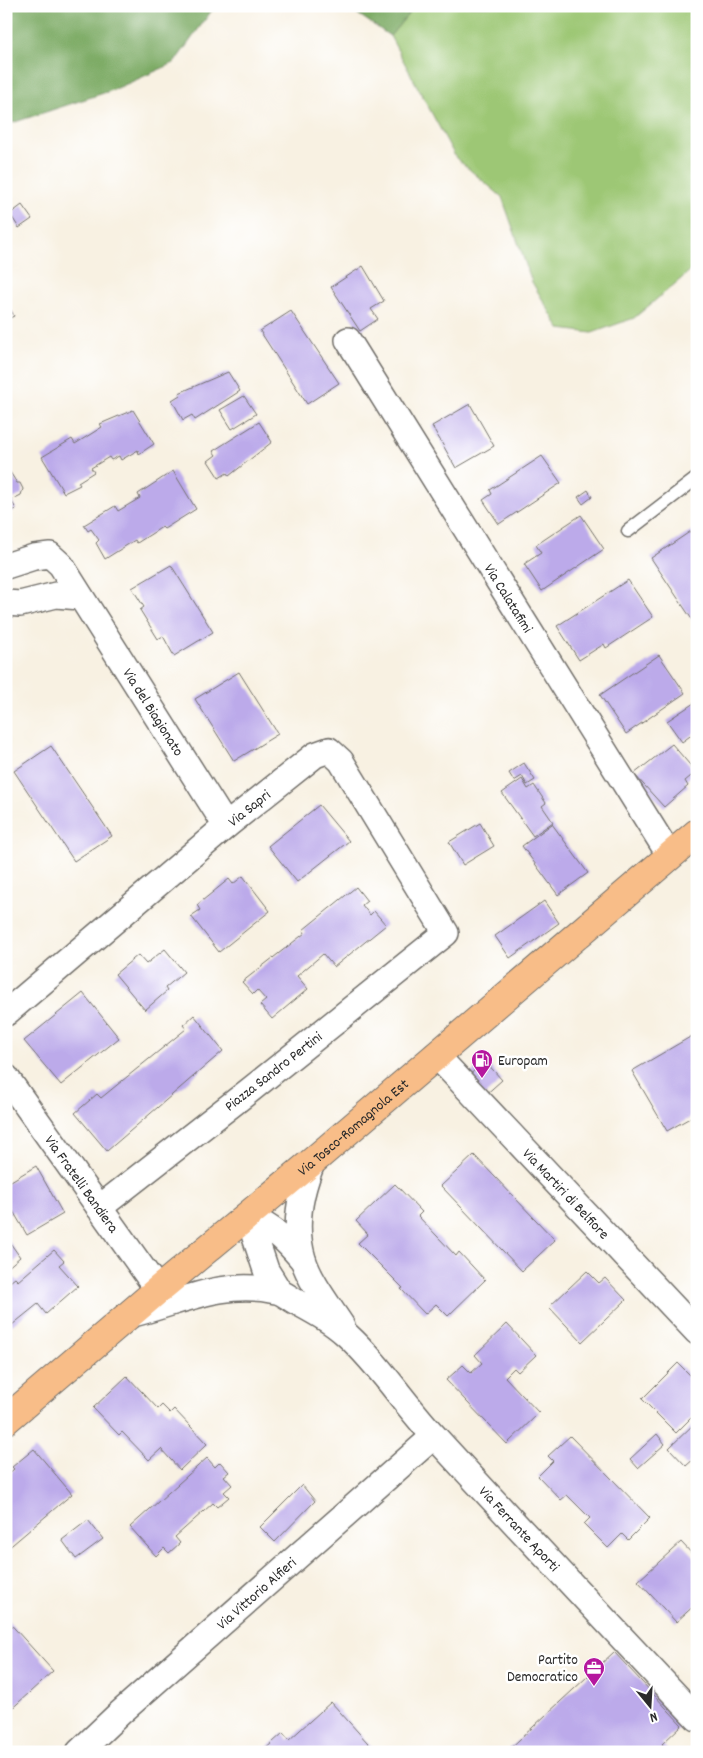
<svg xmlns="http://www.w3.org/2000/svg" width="703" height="1758" viewBox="0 0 703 1758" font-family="Dekko,sans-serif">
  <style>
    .green { fill: #9dc774; stroke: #647950 }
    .forest { fill: #7eac66; stroke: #546c48 }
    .building { fill: #bcaaea }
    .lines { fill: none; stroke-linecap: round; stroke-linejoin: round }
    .lane-casing { stroke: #73706b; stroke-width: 15 }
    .street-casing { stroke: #73706b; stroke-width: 28 }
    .primary-casing { stroke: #73706b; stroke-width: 30 }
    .lane { stroke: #fff; stroke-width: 12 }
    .street { stroke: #fff; stroke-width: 25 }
    .primary { stroke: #f8bd88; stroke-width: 28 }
    .labels { text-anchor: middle; stroke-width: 5; stroke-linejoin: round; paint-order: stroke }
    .street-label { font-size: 15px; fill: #2b2b2b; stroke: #fff }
    .poi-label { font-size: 15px; fill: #2b2b2b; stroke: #fff; text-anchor: start }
  </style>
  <rect width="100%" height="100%" fill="#fff"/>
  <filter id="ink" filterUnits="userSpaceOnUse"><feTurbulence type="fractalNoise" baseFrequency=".02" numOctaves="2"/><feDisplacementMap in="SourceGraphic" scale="10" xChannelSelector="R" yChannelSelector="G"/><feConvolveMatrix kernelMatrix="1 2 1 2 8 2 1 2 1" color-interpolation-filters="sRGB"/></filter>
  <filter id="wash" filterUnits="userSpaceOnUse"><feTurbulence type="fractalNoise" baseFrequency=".0096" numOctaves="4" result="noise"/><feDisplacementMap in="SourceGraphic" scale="20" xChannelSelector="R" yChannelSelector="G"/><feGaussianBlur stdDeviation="1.12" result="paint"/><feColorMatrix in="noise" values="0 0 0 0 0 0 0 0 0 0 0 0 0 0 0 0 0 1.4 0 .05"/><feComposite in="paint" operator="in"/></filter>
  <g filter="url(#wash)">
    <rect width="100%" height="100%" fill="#f8f1e2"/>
    <path class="green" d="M415 6H697V264L682 278 634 318 592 333 560 329 532 282 502 197 456 158 390 36Z"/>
    <g class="forest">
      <path d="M6 6H215L174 63 113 90 6 125Z"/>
      <path d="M346 6H415L390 36Z"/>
    </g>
    <g id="blocks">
      <g class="building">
        <path d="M22 205 32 219 19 228 10 214Z"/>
        <path d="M363 266 384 301 371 309 378 319 360 331 331 287Z"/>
        <path d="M6 301 14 316 6 320Z"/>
        <path d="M291 311 339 383 307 404 260 331Z"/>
        <path d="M228 372 240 391 195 420 192 415 183 420 172 400 180 395 179 393Z"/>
        <path d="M244 396 256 414 232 429 220 410Z"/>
        <path d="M470 404 494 446 456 468 432 426Z"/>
        <path d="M133 410 154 444 139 454 138 450 121 460 119 456 111 460 109 457 91 468 94 472 78 482 80 485 64 493 42 457 72 439 75 444 102 427 100 424Z"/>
        <path d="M259 422 272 442 229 476 227 473 219 478 208 461 216 455 213 451Z"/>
        <path d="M542 456 561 483 499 524 483 500 492 494 490 490Z"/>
        <path d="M6 466 17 483H20L23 489 21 495 11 500 16 509 6 514Z"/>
        <path d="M173 471 196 509 164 529 162 527 137 543 135 540 105 559 96 543 99 540 91 529 88 531 84 525 115 506 118 511 140 498 138 494Z"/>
        <path d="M588 490 592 497 583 504 578 497Z"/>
        <path d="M581 515 604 549 542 591 524 564 541 553 536 545Z"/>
        <path d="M694 529 697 533V627L651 558Z"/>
        <path d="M171 565 213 632 174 656 163 636 158 639 140 610 144 607 132 588Z"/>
        <path d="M628 580 653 617 606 648 604 644 579 660 557 626Z"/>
        <path d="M659 655 685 693 626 734 600 695Z"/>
        <path d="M239 672 278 734 234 761 195 699Z"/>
        <path d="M697 701V731L682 742 667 721Z"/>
        <path d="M672 744 696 772 685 781 688 786 664 807 634 774Z"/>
        <path d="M51 746 112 836 74 861 14 771Z"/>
        <path d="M524 763 535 780 527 785 522 776 514 781 509 773Z"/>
        <path d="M522 779 528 789 534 785 546 803 542 806 553 822 533 836 502 793Z"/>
        <path d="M319 805 349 841 297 882 268 846Z"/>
        <path d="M480 823 494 846 463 865 449 842Z"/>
        <path d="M552 824 588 873 558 895 522 846Z"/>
        <path d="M243 876 270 911 219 952 191 916 200 910 197 905 229 879 233 884Z"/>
        <path d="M356 887 367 901 362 905 370 915 374 911 386 925 334 967 323 954 297 976 308 989 272 1019 260 1005 266 1000 257 990 253 994 242 982 305 933 303 930Z"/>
        <path d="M544 901 559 923 510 958 495 936Z"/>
        <path d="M165 949 184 972 165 988 167 991 145 1010 115 974 138 955 146 964Z"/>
        <path d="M83 993 119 1038 61 1085 24 1041Z"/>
        <path d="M194 1015 223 1051 107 1151 75 1113 97 1094 101 1098 186 1029 183 1025Z"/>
        <path d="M697 1033V1114L667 1131 632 1071Z"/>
        <path d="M485 1061 502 1080 483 1097 466 1078Z"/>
        <path d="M474 1155 555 1240 522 1271 441 1186Z"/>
        <path d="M36 1166 63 1214 27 1235 13 1211 6 1215V1184Z"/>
        <path d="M395 1184 422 1212 418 1216 456 1256 459 1252 485 1280 448 1316 436 1304 425 1314 401 1289 403 1288 358 1243 368 1234 356 1221Z"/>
        <path d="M6 1237 20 1257 6 1269Z"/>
        <path d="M54 1250 64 1261 59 1265 78 1286 46 1314 38 1304 12 1325 6 1316V1285L15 1278 18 1281Z"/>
        <path d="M587 1271 599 1283 605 1278 626 1300 582 1342 549 1307Z"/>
        <path d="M507 1324 536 1355 518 1372 514 1368 505 1377 539 1413 507 1444 446 1380 463 1365 471 1373 482 1363 475 1355Z"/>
        <path d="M678 1363 697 1382V1412L676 1433 642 1399Z"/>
        <path d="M127 1376 158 1409 162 1405 170 1413 174 1409 207 1444 180 1470 161 1449 149 1460 122 1432 119 1435 93 1408Z"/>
        <path d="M697 1421V1456L686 1466 669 1448Z"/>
        <path d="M657 1434 665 1444 638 1468 630 1459Z"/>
        <path d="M570 1436 650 1518 628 1540 622 1534 608 1548 584 1524 590 1518 567 1495 561 1500 538 1476 553 1461 548 1456Z"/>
        <path d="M34 1449 72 1494 6 1550V1476L14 1469 12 1467Z"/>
        <path d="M207 1458 215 1467 220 1462 229 1472 224 1476 232 1485 224 1492 229 1497 217 1507 213 1503 175 1537 180 1543 169 1553 164 1548 156 1556 130 1527Z"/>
        <path d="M302 1485 315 1501 275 1542 260 1527Z"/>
        <path d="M88 1520 103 1539 76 1559 62 1540Z"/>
        <path d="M681 1542 697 1559V1603L676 1622 638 1581Z"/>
        <path d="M6 1619 53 1671 6 1714Z"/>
        <path d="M614 1652 682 1725 662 1744 669 1752H506Z"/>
        <path d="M331 1702 376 1752H262L283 1733 289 1740Z"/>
      </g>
    </g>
  </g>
  <g filter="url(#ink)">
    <use href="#blocks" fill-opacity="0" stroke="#73706b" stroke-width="1"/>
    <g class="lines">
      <g class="lane-casing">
        <path id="lane" d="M628 531 697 478"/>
      </g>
      <g class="street-casing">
        <g id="street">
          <path id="s1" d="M348 340 670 856"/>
          <path id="s2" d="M6 566 34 557 50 555 61 565 226 826"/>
          <path d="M6 603 20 604 56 595 80 597"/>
          <path id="s3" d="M6 1013 226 826 315 755 329 750 341 761 446 933 249 1091 99 1208"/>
          <path id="s4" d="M436 1055 697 1332"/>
          <path id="s5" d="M6 1077 158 1290"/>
          <path d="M313 1161C300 1192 293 1226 303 1259 310 1282 329 1306 342 1326"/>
          <path d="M248 1216 266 1270 279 1291"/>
          <path d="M248 1216C275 1229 284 1238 303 1260"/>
          <path id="s6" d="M129 1315C180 1303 221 1279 276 1291 282 1292 288 1297 293 1300 311 1310 331 1320 347 1335 380 1365 405 1405 436 1438 522 1532 610 1625 697 1718"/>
          <path id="s7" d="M79 1752 119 1714 434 1436"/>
        </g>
      </g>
      <g class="primary-casing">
        <g id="primary">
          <path id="s8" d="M6 1420 158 1290 313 1161 697 833"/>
        </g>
      </g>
      <use href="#lane" class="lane"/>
      <use href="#street" class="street"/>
      <use href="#primary" class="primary"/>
    </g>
  </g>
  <defs>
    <g id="fuel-pin" transform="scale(1.125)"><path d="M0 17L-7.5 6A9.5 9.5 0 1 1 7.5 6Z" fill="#b5179e" stroke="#fff"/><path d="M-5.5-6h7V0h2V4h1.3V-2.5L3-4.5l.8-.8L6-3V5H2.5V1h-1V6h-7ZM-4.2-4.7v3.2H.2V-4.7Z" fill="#fff"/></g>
    <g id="office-pin" transform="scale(1.125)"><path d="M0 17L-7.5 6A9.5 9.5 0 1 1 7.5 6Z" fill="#b5179e" stroke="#fff"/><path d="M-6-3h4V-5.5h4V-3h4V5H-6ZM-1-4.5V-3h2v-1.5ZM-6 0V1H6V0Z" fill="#fff"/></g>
  </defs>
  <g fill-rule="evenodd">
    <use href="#fuel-pin" x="482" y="1060"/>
    <use href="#office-pin" x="594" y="1668"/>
  </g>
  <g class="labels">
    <g class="street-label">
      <text dy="5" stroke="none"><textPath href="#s1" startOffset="304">Via Calatafimi</textPath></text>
      <text dy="5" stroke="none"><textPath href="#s2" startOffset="234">Via del Biagionato</textPath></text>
      <text dy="5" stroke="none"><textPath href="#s3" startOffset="318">Via Sapri</textPath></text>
      <text transform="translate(273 1071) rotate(-38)" y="5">Piazza Sandro Pertini</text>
      <text dy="5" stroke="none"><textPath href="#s8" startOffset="454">Via Tosco-Romagnola Est</textPath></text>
      <text dy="5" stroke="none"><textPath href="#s5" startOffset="131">Via Fratelli Bandiera</textPath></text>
      <text dy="5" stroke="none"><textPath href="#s4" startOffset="190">Via Martiri di Belfiore</textPath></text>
      <text dy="5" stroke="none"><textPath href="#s6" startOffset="494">Via Ferrante Aporti</textPath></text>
      <text dy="5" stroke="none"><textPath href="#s7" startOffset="238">Via Vittorio Alfieri</textPath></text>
    </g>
    <g class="poi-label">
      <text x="498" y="1065">Europam</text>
      <text x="578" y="1664" text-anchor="end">Partito<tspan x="578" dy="17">Democratico</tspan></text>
    </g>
  </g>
  <rect width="703" height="1758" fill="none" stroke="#fff" stroke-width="25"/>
  <g transform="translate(650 1706) rotate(162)" stroke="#ffffff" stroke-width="4" paint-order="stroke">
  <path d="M0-4L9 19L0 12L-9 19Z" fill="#2b2b2b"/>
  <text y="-8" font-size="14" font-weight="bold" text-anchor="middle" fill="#2b2b2b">N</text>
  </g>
</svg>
